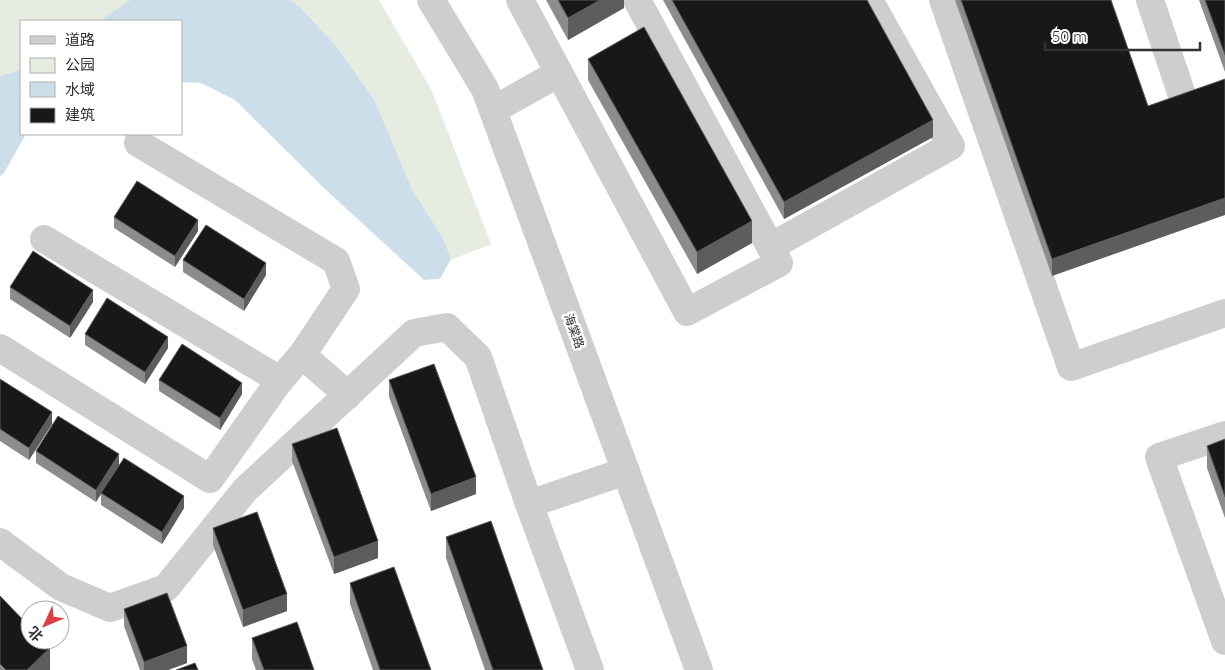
<svg xmlns="http://www.w3.org/2000/svg" width="1225" height="670" viewBox="0 0 1225 670" font-family="Quicksand,'Noto Sans SC',sans-serif">
  <style>
    .green { fill: #e6ede0 }
    .water { fill: #cddeeb }
    .lines { fill: none; stroke-linecap: round; stroke-linejoin: round }
    .minor { stroke: #cecece; stroke-width: 28 }
    .wall { fill: #8c8c8c }
    .shaded-wall { fill: #5d5d5d }
    .building { fill: #181818; stroke: #5d5d5d }
    .labels { text-anchor: middle; stroke-width: 5; stroke-linejoin: round; paint-order: stroke }
    .street-label { font-size: 12px; fill: #313131; stroke: #fff }
  </style>
  <rect width="100%" height="100%" fill="#fff"/>
  <g class="green">
    <path d="M0 0H130L99 21H21V70L0 78Z"/>
    <path d="M291 0H379L432 91 491 244 451 260 443 238 413 191 374 99 337 47 300 7Z"/>
  </g>
  <g class="water">
    <path d="M130 0H291L300 7 337 47 374 99 413 191 443 238 451 259 440 279 424 280 324 188 235 100 201 83 181 82V21H99Z"/>
    <path d="M21 70V134H26L4 173 0 176V76Z"/>
  </g>
  <g class="lines">
    <g class="minor">
      <path d="M431 0 485 89 699 670"/>
      <path d="M520 0 687 312 779 263 637 0"/>
      <path d="M943 0 1071 367 1225 313"/>
      <path d="M1150 0 1182 95"/>
      <path d="M493 110 559 73"/>
      <path d="M138 143 336 261 346 289 302 355"/>
      <path d="M44 239 280 380 302 355 348 395"/>
      <path d="M770 247 951 146 869 0"/>
      <path d="M0 348 210 479 280 380"/>
      <path d="M1225 435 1159 457 1225 641"/>
      <path d="M529 504 590 670"/>
      <path d="M0 542 61 587 110 608 166 588 245 490 414 333 447 327 478 357 529 504 626 471"/>
    </g>
  </g>
  <g class="wall">
    <path d="M546 0H624V8L568 40Z"/>
    <path d="M663 0H867L933 137 784 219Z"/>
    <path d="M955 0H1111L1052 276Z"/>
    <path d="M1199 0H1225V72Z"/>
    <path d="M588 59 752 243 697 274 588 80Z"/>
    <path d="M114 217 198 231 175 267 114 228Z"/>
    <path d="M183 260 266 275 244 311 183 272Z"/>
    <path d="M10 287 93 302 70 338 10 299Z"/>
    <path d="M85 334 168 348 145 384 85 345Z"/>
    <path d="M0 379 52 424 29 460 0 441Z"/>
    <path d="M159 380 242 394 220 430 159 391Z"/>
    <path d="M389 380 476 494 431 511 389 397Z"/>
    <path d="M1225 439V518L1207 468V446Z"/>
    <path d="M292 444 378 558 334 574 292 461Z"/>
    <path d="M36 451 119 466 184 508 162 544 101 505V493L96 502 36 463Z"/>
    <path d="M213 528 287 611 243 627 213 545Z"/>
    <path d="M446 537 543 670H485L446 558Z"/>
    <path d="M350 583 431 670H373L350 604Z"/>
    <path d="M0 596 50 669V670H0Z"/>
    <path d="M124 609 187 663 168 670H140L124 626Z"/>
    <path d="M252 638 314 670H256L252 659Z"/>
  </g>
  <g class="shaded-wall">
    <path d="M600 0H624V8L568 40V18Z"/>
    <path d="M933 120V137L784 219V202Z"/>
    <path d="M1225 198V215L1052 276V259Z"/>
    <path d="M198 220V231L175 267V256Z"/>
    <path d="M752 221V243L697 274V252Z"/>
    <path d="M266 263V275L244 311V299Z"/>
    <path d="M93 290V302L70 338V326Z"/>
    <path d="M168 337V348L145 384V372Z"/>
    <path d="M242 383V394L220 430V418Z"/>
    <path d="M52 412V424L29 460V448Z"/>
    <path d="M119 454V466L96 502V490Z"/>
    <path d="M476 477V494L431 511V494Z"/>
    <path d="M184 496V508L162 544V532Z"/>
    <path d="M378 541V558L334 574V557Z"/>
    <path d="M287 594V611L243 627V610Z"/>
    <path d="M187 646V663L168 670H144V662Z"/>
    <path d="M50 648V670H27Z"/>
  </g>
  <g class="building">
    <path d="M558 0H600L568 18Z"/>
    <path d="M672 0H867L933 120 784 202Z"/>
    <path d="M961 0H1111L1148 106 1225 79V198L1052 259Z"/>
    <path d="M1205 0H1225V55Z"/>
    <path d="M644 27 752 221 697 252 588 59Z"/>
    <path d="M137 181 198 220 175 256 114 217Z"/>
    <path d="M206 225 266 263 244 299 183 260Z"/>
    <path d="M33 251 93 290 70 326 10 287Z"/>
    <path d="M107 298 168 337 145 372 85 334Z"/>
    <path d="M182 344 242 383 220 418 159 380Z"/>
    <path d="M434 364 476 477 431 494 389 380Z"/>
    <path d="M0 379 52 412 29 448 0 429Z"/>
    <path d="M58 416 119 454 96 490 36 451Z"/>
    <path d="M337 428 378 541 334 557 292 444Z"/>
    <path d="M1225 439V497L1207 446Z"/>
    <path d="M124 458 184 496 162 532 101 493Z"/>
    <path d="M257 512 287 594 243 610 213 528Z"/>
    <path d="M491 521 543 670H493L446 537Z"/>
    <path d="M394 567 431 670H380L350 583Z"/>
    <path d="M167 593 187 646 144 662 124 609Z"/>
    <path d="M0 596 30 627V640H43L50 648 27 670H6L0 664Z"/>
    <path d="M297 622 314 670H264L252 638Z"/>
    <path d="M195 663 198 670H176Z"/>
  </g>
  <g class="labels">
    <g class="street-label">
      <text transform="translate(574 331) rotate(70)" y="4">海棠路</text>
    </g>
  </g>
  <rect x="20" y="20" width="162" height="115" fill="#ffffff" stroke="#adadad"/>
  <rect x="30" y="36" width="25" height="8" fill="#cecece" stroke="#adadad"/>
  <text x="65" y="45" font-size="15" fill="#313131">道路</text>
  <rect x="30" y="58" width="25" height="15" fill="#e6ede0" stroke="#adadad"/>
  <text x="65" y="70" font-size="15" fill="#313131">公园</text>
  <rect x="30" y="82" width="25" height="15" fill="#cddeeb" stroke="#adadad"/>
  <text x="65" y="95" font-size="15" fill="#313131">水域</text>
  <rect x="30" y="108" width="25" height="15" fill="#181818" stroke="#adadad"/>
  <text x="65" y="120" font-size="15" fill="#313131">建筑</text>
  <g transform="translate(45 625) rotate(226)"><circle r="24" fill="#ffffff" stroke="#adadad"/>
  <path d="M0-4L9 19L0 12L-9 19Z" fill="#dc3f41"/>
  <text y="-8" font-size="14" font-weight="bold" text-anchor="middle" fill="#313131">北</text>
  </g>
  <path d="M1045 42v8h155v-8" fill="none" stroke="#313131" stroke-width="2.5"/>
  <text x="1052" y="42" font-size="15" fill="#313131" stroke="#ffffff" stroke-width="4" paint-order="stroke">50 m</text>
</svg>
